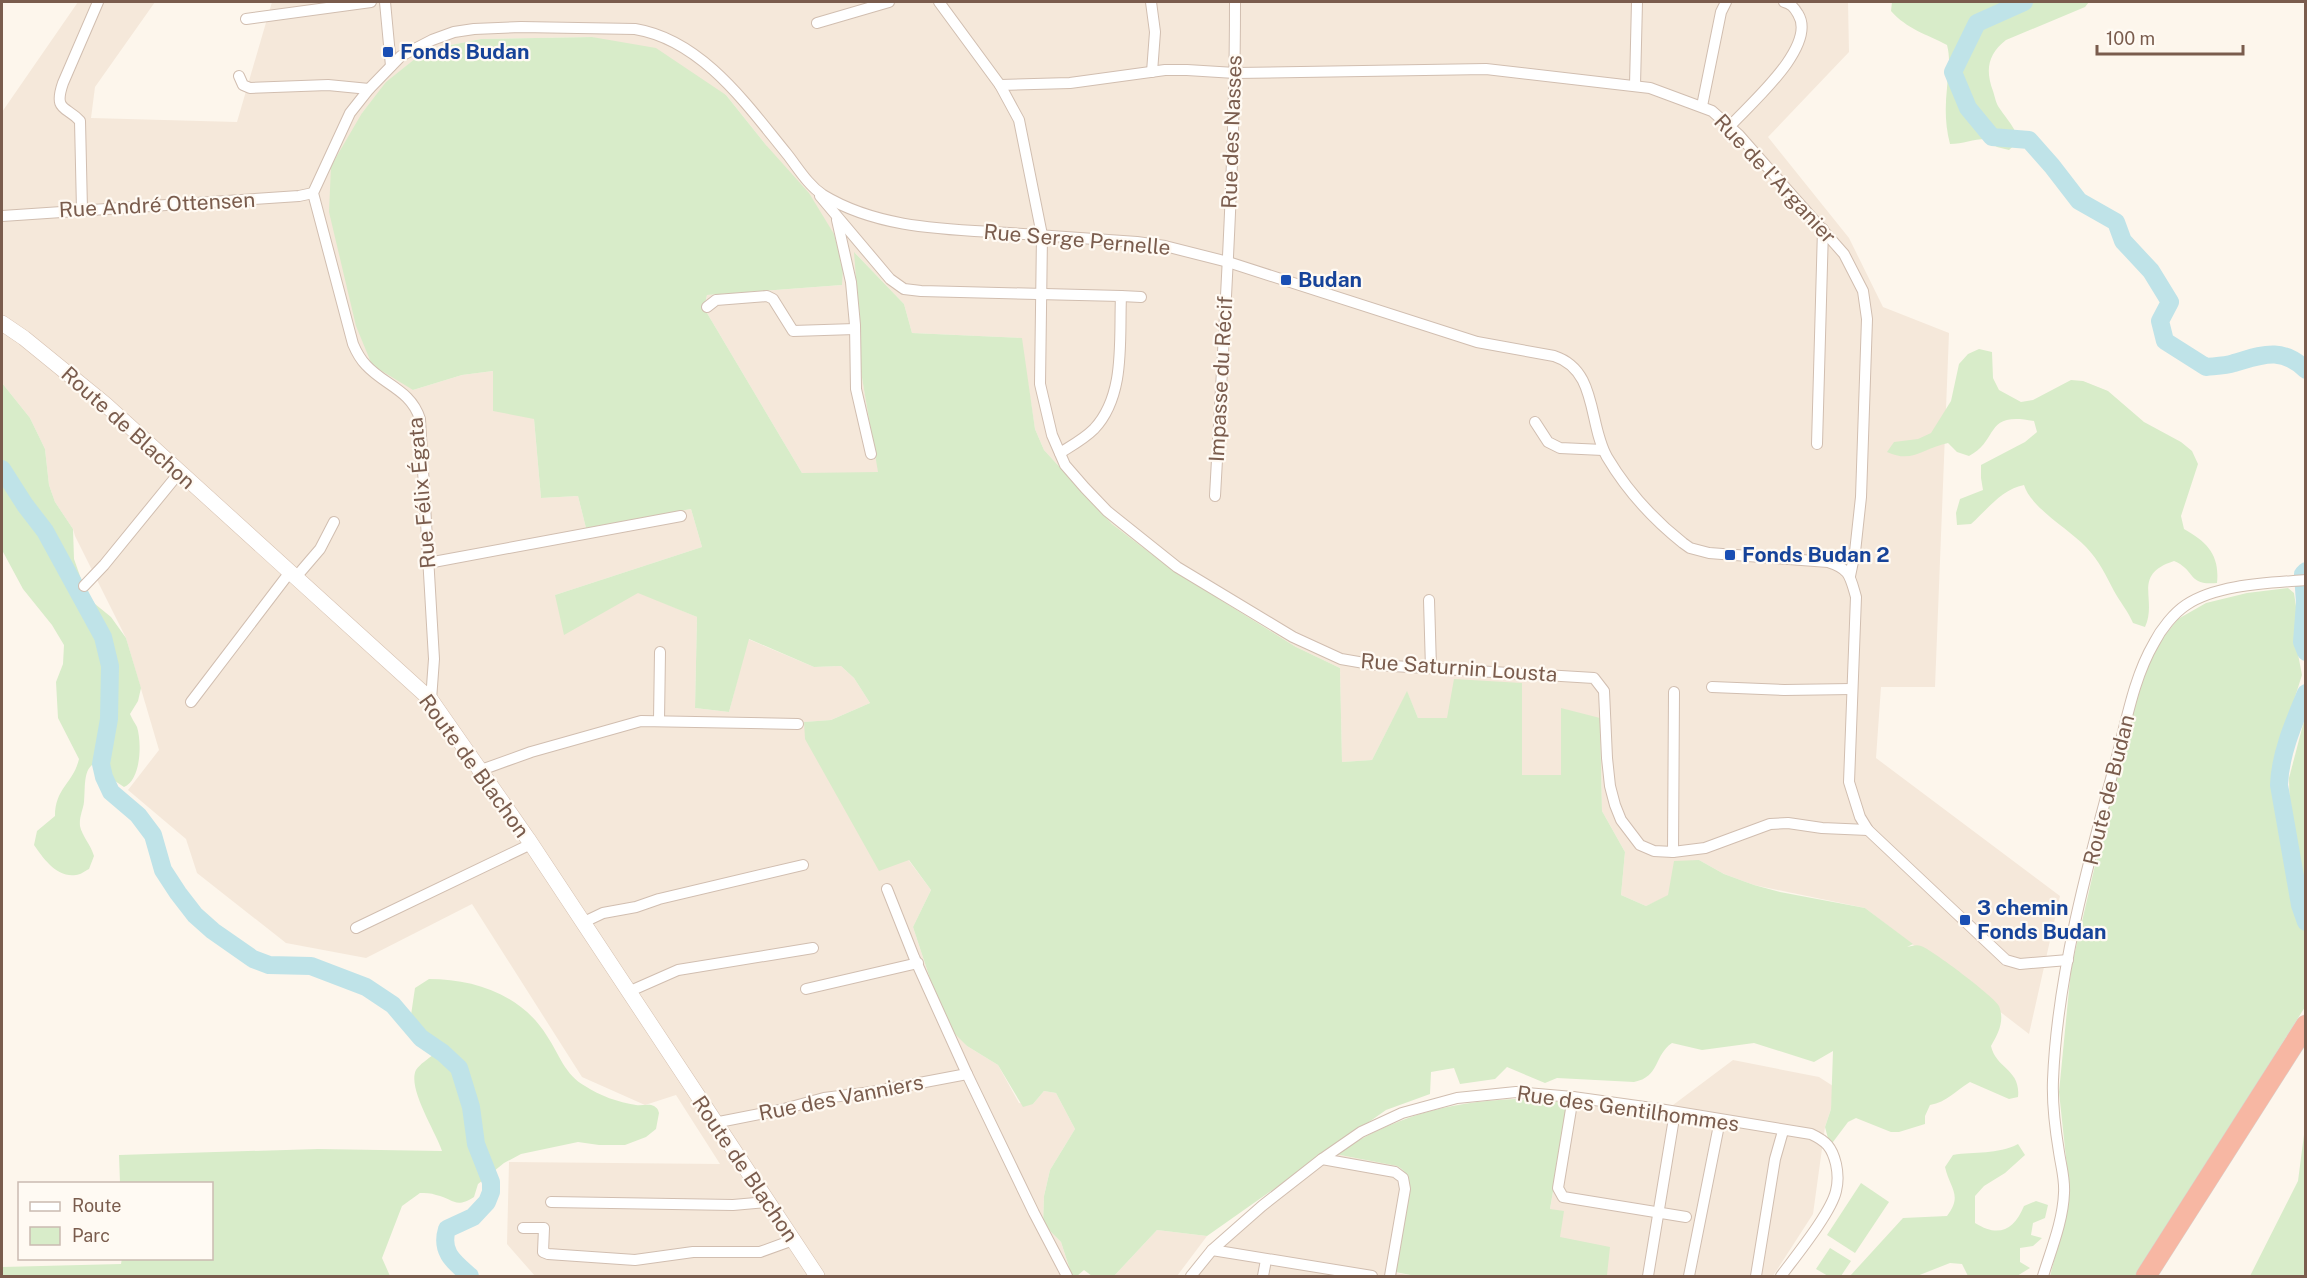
<svg xmlns="http://www.w3.org/2000/svg" width="2307" height="1278" viewBox="0 0 2307 1278" font-family="'Public Sans',sans-serif">
  <style>
    .residential { fill: #f5e8da }
    .green { fill: #d8ecc9 }
    .lines { fill: none; stroke-linecap: round; stroke-linejoin: round }
    .river { stroke: #bfe3e8; stroke-width: 18 }
    .street-casing { stroke: #d1beb0; stroke-width: 12 }
    .secondary-casing { stroke: #d6c0b0; stroke-width: 16 }
    .highway-casing { stroke: #dad1cd; stroke-width: 21 }
    .street { stroke: #fff; stroke-width: 10 }
    .secondary { stroke: #fff; stroke-width: 15 }
    .highway { stroke: #f7b7a3; stroke-width: 20 }
    .transit-dot { fill: #1a4fb4; stroke: #fffaf3; stroke-width: 2 }
    .labels { text-anchor: middle; stroke-width: 4.5; stroke-linejoin: round; paint-order: stroke }
    .transit-label { font-size: 21px; font-weight: bold; fill: #164399; stroke: #fffaf3; text-anchor: start }
    .street-label { font-size: 21px; fill: #7a5c4d; stroke: #fffaf3 }
  </style>
  <rect width="100%" height="100%" fill="#fdf6ec"/>
  <g class="residential">
    <path d="M78 2H155L95 87 91 118 237 122 272 2H1848L1849 52 1768 137 1849 238 1883 307 1949 333 1935 687H1881L1876 758 2060 896 2029 1034 1865 908 1754 885 1724 874 1699 860 1668 896 1646 906 1621 895 1625 852 1602 811 1600 718 1561 775H1522L1447 718H1418L1407 692 1372 760 1342 762 1340 668 1296 647 1219 599 1158 559 1112 524 1044 450 1035 429 1021 338 912 333 904 304 855 253 861 343V372L879 473H802L704 308 707 295 842 285 766 145 726 95 592 37 481 39 426 50 387 82 362 113 413 390 462 375 493 371 534 419 541 498 578 496 586 528 691 509 702 547 555 595 638 592 697 617 695 708 729 712 748 639 814 667 841 666 854 678 870 703 831 720 805 722 931 890 913 927 940 1009 967 1046 998 1065 1019 1103 1033 1104 1044 1091 1056 1093 1075 1129 1050 1170 1044 1196 1043 1224 1061 1242 1072 1276H535L507 1244 509 1162 720 1164 676 1095 645 1105 582 1077 472 904 366 958 286 943 197 873 186 839 128 790 159 750 126 638 75 536 73 529 55 502 49 485 45 449 30 418 2 383V112Z"/>
    <path d="M1733 1060 1819 1077 1833 1086 1831 1109 1825 1127 1813 1214 1773 1276 1606 1275 1560 1237 1550 1209 1568 1102 1661 1114Z"/>
    <path d="M1335 1154 1397 1166 1406 1172 1410 1189 1395 1273 1416 1276H1196L1207 1263 1259 1212Z"/>
    <path d="M1157 1230 1207 1236 1177 1276H1114Z"/>
  </g>
  <g class="green">
    <path d="M1892 2H2089L2085 7 2006 40C1988 54 1985 70 1993 91 1995 97 1996 104 2000 109 2008 121 2015 127 2019 141L2009 150 1997 147 1986 139C1973 139 1963 144 1950 144 1945 125 1945 107 1947 88 1948 72 1951 60 1947 45 1926 34 1907 29 1891 11Z"/>
    <path d="M592 37 656 48 726 95 766 145 809 193 834 234 843 268 842 285 707 295 704 308 802 473 878 472 861 372V343L854 252 904 304 912 333 1022 338 1035 429 1044 450 1112 524 1158 559 1219 599 1296 647 1340 668 1342 762 1372 760 1407 691 1418 718H1447L1454 679 1522 683V775H1561V708L1600 718 1602 811 1625 852 1621 895 1646 906 1668 895 1674 861 1699 860 1724 874 1754 885 1780 892 1865 908 1913 944 1907 947C1911 946 1917 944 1921 946 1931 949 1996 998 1999 1006 2005 1021 1998 1034 1991 1046 1996 1069 2021 1069 2018 1097L2009 1099 1970 1082C1955 1091 1947 1102 1930 1105L1925 1116V1124L1899 1132H1891L1856 1118 1848 1122 1830 1146 1825 1127 1831 1109 1833 1051 1814 1062 1754 1043 1702 1050 1672 1043C1654 1055 1660 1077 1634 1082L1557 1078 1545 1083 1507 1067 1495 1079 1460 1084 1454 1068 1431 1072 1430 1094 1386 1110 1207 1236 1157 1230 1114 1276H1092L1084 1270 1077 1276H1072L1061 1242 1043 1224 1044 1196 1050 1170 1075 1129 1056 1093 1044 1091 1033 1104 1023 1107 998 1065 967 1046 950 1029 940 1009 913 927 931 890 909 860 879 871 805 739 804 722 831 720 870 703 854 678 841 666 814 667 749 639 729 712 695 708 697 617 638 593 564 635 555 595 702 547 691 509 586 528 578 496 541 498 534 419 493 411V371L462 375 413 390 372 365 356 326 329 212 331 166 362 113 386 82 426 50 481 39Z"/>
    <path d="M1979 349 1992 352 1993 378 1999 390 2021 402 2033 400 2071 380 2083 381 2108 391 2144 422 2181 442 2192 451 2198 464 2181 516 2184 529C2207 542 2220 555 2217 583 2187 586 2196 570 2174 561 2131 575 2158 599 2145 627L2133 623C2128 611 2120 602 2114 591 2105 574 2100 562 2086 547 2069 529 2031 508 2024 485 2002 489 1988 509 1971 524L1957 525 1956 513 1960 499 1983 490 1981 478V465L2025 442 2037 432 2034 421C1983 411 2000 440 1969 456L1957 452 1948 443C1923 448 1913 464 1887 452L1894 442 1918 439 1931 433 1951 401 1959 364 1968 354Z"/>
    <path d="M2 383 30 418 45 449 49 485 55 502 73 529 74 559 86 593 95 604 111 617 126 638 141 688 138 701 130 714C132 719 135 723 137 727 142 743 141 780 124 787L115 781 105 762C81 760 86 786 84 802 83 810 79 817 80 826 82 836 91 845 94 856L89 869C85 871 80 875 76 875 57 878 43 858 34 845L37 831 55 816C55 788 73 784 79 759L58 718 56 682 63 664 64 645 52 625 23 589 2 550Z"/>
    <path d="M2288 588 2294 593 2297 613 2294 633 2302 675 2276 757 2272 777 2277 820 2297 916 2301 927 2305 931V1007L2136 1276H2050L2060 1238 2069 1186 2059 1092 2071 969 2127 727 2154 649 2178 619 2206 603 2247 593Z"/>
    <path d="M2305 717H2306L2305 904 2290 818 2289 778Z"/>
    <path d="M429 979C475 979 522 995 547 1036 559 1054 565 1075 585 1086 600 1096 618 1102 636 1105 642 1106 649 1103 654 1106 657 1108 658 1109 659 1113L656 1129 646 1137 625 1145H599L578 1142 521 1154 504 1163 478 1184 474 1197C455 1209 454 1199 436 1195 431 1193 425 1193 420 1193L402 1206 382 1258 390 1276H2V1267L121 1264 122 1258H212V1184L120 1183 119 1155 318 1149 442 1151C436 1132 407 1088 416 1070 420 1064 428 1059 434 1054L435 1042 424 1033 411 1015 415 988Z"/>
    <path d="M1515 1099 1568 1102 1550 1209 1564 1211 1560 1237 1610 1247 1607 1275 1612 1276H1416L1395 1272 1410 1189C1409 1179 1407 1171 1397 1166L1335 1154C1395 1117 1444 1102 1515 1099Z"/>
    <path d="M2305 1127V1276H2250L2298 1181Z"/>
    <path d="M2018 1144 2025 1155 2005 1173 1984 1186 1975 1196V1223C1999 1238 2014 1230 2024 1206L2036 1201 2048 1205 2045 1218 2033 1223 2031 1235 2042 1238 2033 1246 2020 1248V1262L2030 1268 2017 1276H1968L1962 1264 1950 1263 1917 1276H1850L1903 1218 1947 1216C1963 1195 1950 1189 1945 1167L1953 1155C1975 1151 1997 1155 2018 1144Z"/>
    <path d="M1861 1183 1889 1202 1855 1253 1827 1235Z"/>
    <path d="M1830 1248 1851 1261 1841 1276H1828L1816 1269Z"/>
  </g>
  <g class="lines">
    <g class="river">
      <path d="M2024 2 1977 23 1953 72 1968 108 1992 137 2029 140 2052 166 2079 201 2116 222 2123 241 2151 271 2170 302 2160 321 2165 341 2206 367C2215 366 2225 366 2234 363 2262 355 2282 346 2306 370"/>
      <path d="M2 469 25 505 45 531 103 637 110 666 109 719 101 764 104 777 111 792 138 815 153 835 163 870 178 893 195 915 213 931 253 959 269 965 311 966 366 987 393 1005 421 1038 443 1053 459 1068 471 1107 476 1144 491 1182V1192L487 1202 473 1217 447 1229C440 1252 454 1262 470 1276"/>
      <path d="M2306 571 2303 574 2305 603 2302 642 2306 652"/>
      <path d="M2306 693C2294 722 2280 754 2279 785L2300 905 2306 922"/>
    </g>
    <g class="street-casing">
      <g id="street">
        <path d="M385 2 391 66"/>
        <path d="M939 2 1000 85 1019 120 1042 235 1040 384 1052 435 1065 465 1085 488 1107 511 1177 567 1293 637 1341 659 1376 665 1594 678 1604 691 1607 758 1610 786 1615 805 1621 820 1640 845 1654 851 1673 852 1705 848 1770 824 1788 823 1822 828 1868 830"/>
        <path d="M1151 2 1155 32 1152 72"/>
        <path d="M246 19 371 2"/>
        <path d="M817 23 889 2"/>
        <path d="M239 76 243 85 250 88 328 85 369 89"/>
        <path d="M1000 85 1070 83 1165 70H1187L1235 73 1486 69 1650 88 1712 111 1739 135 1844 254 1863 291 1867 319 1861 497 1855 552 1850 576"/>
        <path d="M1635 85 1637 2"/>
        <path d="M1702 106 1721 12 1726 2"/>
        <path d="M1730 126C1750 104 1818 46 1798 14 1794 7 1791 4 1784 2"/>
        <path d="M820 196 890 279 904 289 921 291 1121 296C1119 340 1126 395 1094 429 1084 439 1071 446 1060 453"/>
        <path d="M82 210 80 121C67 106 53 112 63 83L98 2"/>
        <path d="M2 216 299 196 313 193"/>
        <path d="M837 220 851 282 855 325 856 389 871 454"/>
        <path d="M1121 296 1141 297"/>
        <path d="M707 307 716 300 767 296 773 299 793 331 855 329"/>
        <path d="M1535 422 1548 442 1560 448 1603 450"/>
        <path d="M1817 444 1823 229"/>
        <path d="M1215 496C1224 331 1235 167 1235 2"/>
        <path d="M428 563 681 516"/>
        <path d="M296 577 320 549 334 522"/>
        <path d="M84 586 104 565 179 473"/>
        <path d="M1429 600 1431 668"/>
        <path d="M1712 687 1784 690 1852 689"/>
        <path d="M431 700 434 659 420 419C411 390 384 385 366 365 360 359 356 351 353 344L313 193 350 113 369 89 401 56 432 40 454 32 474 29 521 27 635 29C702 40 747 105 787 154 798 168 808 185 823 195 879 229 946 229 1009 233 1051 236 1094 239 1137 242L1165 246 1228 262 1477 342 1554 356C1598 370 1588 424 1607 457 1626 489 1654 520 1683 543L1690 548 1709 553 1828 562C1850 569 1850 576 1856 597L1849 782 1860 817 1868 830 2006 960 2020 964 2068 960"/>
        <path d="M191 702 290 572"/>
        <path d="M659 720 660 652"/>
        <path d="M481 770 531 752 641 721 798 724"/>
        <path d="M1673 852 1674 692"/>
        <path d="M887 889 914 957 967 1074"/>
        <path d="M582 923 603 913 636 907 659 899 803 865"/>
        <path d="M356 928 531 844"/>
        <path d="M806 989 918 963"/>
        <path d="M628 992 678 970 813 948"/>
        <path d="M1573 1097 1558 1188 1563 1197 1686 1217"/>
        <path d="M714 1123 780 1110 824 1098 872 1092 967 1074 1034 1213 1067 1276"/>
        <path d="M1322 1159 1395 1172 1403 1178 1405 1189 1390 1276"/>
        <path d="M551 1202 733 1205 767 1202"/>
        <path d="M523 1228H544L543 1252 548 1254 635 1260 693 1252H760L793 1240"/>
        <path d="M1212 1250 1372 1276"/>
        <path d="M1191 1276 1212 1250 1262 1206 1322 1159 1361 1132 1402 1113 1457 1098 1516 1092 1573 1097 1659 1109 1811 1134C1826 1141 1832 1147 1836 1164 1838 1173 1838 1183 1836 1191 1831 1213 1795 1257 1781 1276"/>
        <path d="M1263 1276 1266 1260"/>
        <path d="M1648 1276 1675 1112"/>
        <path d="M1689 1276 1720 1120"/>
        <path d="M1756 1276 1775 1159 1783 1131"/>
        <path d="M2043 1276C2051 1250 2063 1221 2064 1193 2065 1179 2061 1166 2059 1152 2055 1128 2052 1104 2053 1080 2057 977 2088 863 2115 764 2126 724 2133 679 2154 643 2161 629 2174 613 2186 605 2217 584 2270 583 2306 580"/>
      </g>
    </g>
    <g class="secondary-casing">
      <path id="secondary" d="M2 323 24 338 105 404 431 700 528 839 817 1276"/>
    </g>
    <g class="highway-casing">
      <path id="highway" d="M2146 1276 2306 1025"/>
    </g>
    <use href="#street" class="street"/>
    <use href="#secondary" class="secondary"/>
    <use href="#highway" class="highway"/>
  </g>
  <g class="transit-dot">
    <rect x="382" y="46" width="12" height="12" rx="3"/>
    <rect x="1280" y="274" width="12" height="12" rx="3"/>
    <rect x="1724" y="549" width="12" height="12" rx="3"/>
    <rect x="1959" y="914" width="12" height="12" rx="3"/>
  </g>
  <g class="labels">
    <g class="transit-label">
      <text x="400" y="59">Fonds Budan</text>
      <text x="1298" y="287">Budan</text>
      <text x="1742" y="562">Fonds Budan 2</text>
      <text x="1977" y="915">3 chemin<tspan x="1977" dy="24">Fonds Budan</tspan></text>
    </g>
    <g class="street-label">
      <text transform="translate(1232 132) rotate(-88)" y="7">Rue des Nasses</text>
      <text transform="translate(1775 179) rotate(47)" y="7">Rue de l'Arganier</text>
      <text transform="translate(157 205) rotate(-3)" y="7">Rue André Ottensen</text>
      <text transform="translate(1077 240) rotate(5)" y="7">Rue Serge Pernelle</text>
      <text transform="translate(1221 379) rotate(-87)" y="7">Impasse du Récif</text>
      <text transform="translate(128 428) rotate(42)" y="7">Route de Blachon</text>
      <text transform="translate(422 493) rotate(-95)" y="7">Rue Félix Égata</text>
      <text transform="translate(1459 668) rotate(4)" y="7">Rue Saturnin Lousta</text>
      <text transform="translate(474 766) rotate(54)" y="7">Route de Blachon</text>
      <text transform="translate(2109 790) rotate(-76)" y="7">Route de Budan</text>
      <text transform="translate(841 1098) rotate(-11)" y="7">Rue des Vanniers</text>
      <text transform="translate(1628 1109) rotate(8)" y="7">Rue des Gentilhommes</text>
      <text transform="translate(745 1169) rotate(56)" y="7">Route de Blachon</text>
    </g>
  </g>
  <rect width="2307" height="1278" fill="none" stroke="#7a5c4d" stroke-width="6"/>
  <rect x="18" y="1182" width="195" height="78" fill="#fffaf3" stroke="#cabbb1" stroke-width="1.5"/>
  <rect x="30" y="1202" width="30" height="9" fill="#ffffff" stroke="#cabbb1" stroke-width="1.5"/>
  <text x="72" y="1212" font-size="18" fill="#7a5c4d">Route</text>
  <rect x="30" y="1227" width="30" height="18" fill="#d8ecc9" stroke="#cabbb1" stroke-width="1.5"/>
  <text x="72" y="1242" font-size="18" fill="#7a5c4d">Parc</text>
  <path d="M2097 45v9h146v-9" fill="none" stroke="#7a5c4d" stroke-width="3"/>
  <text x="2106" y="45" font-size="18" fill="#7a5c4d" stroke="#fffaf3" stroke-width="4.5" paint-order="stroke">100 m</text>
</svg>
